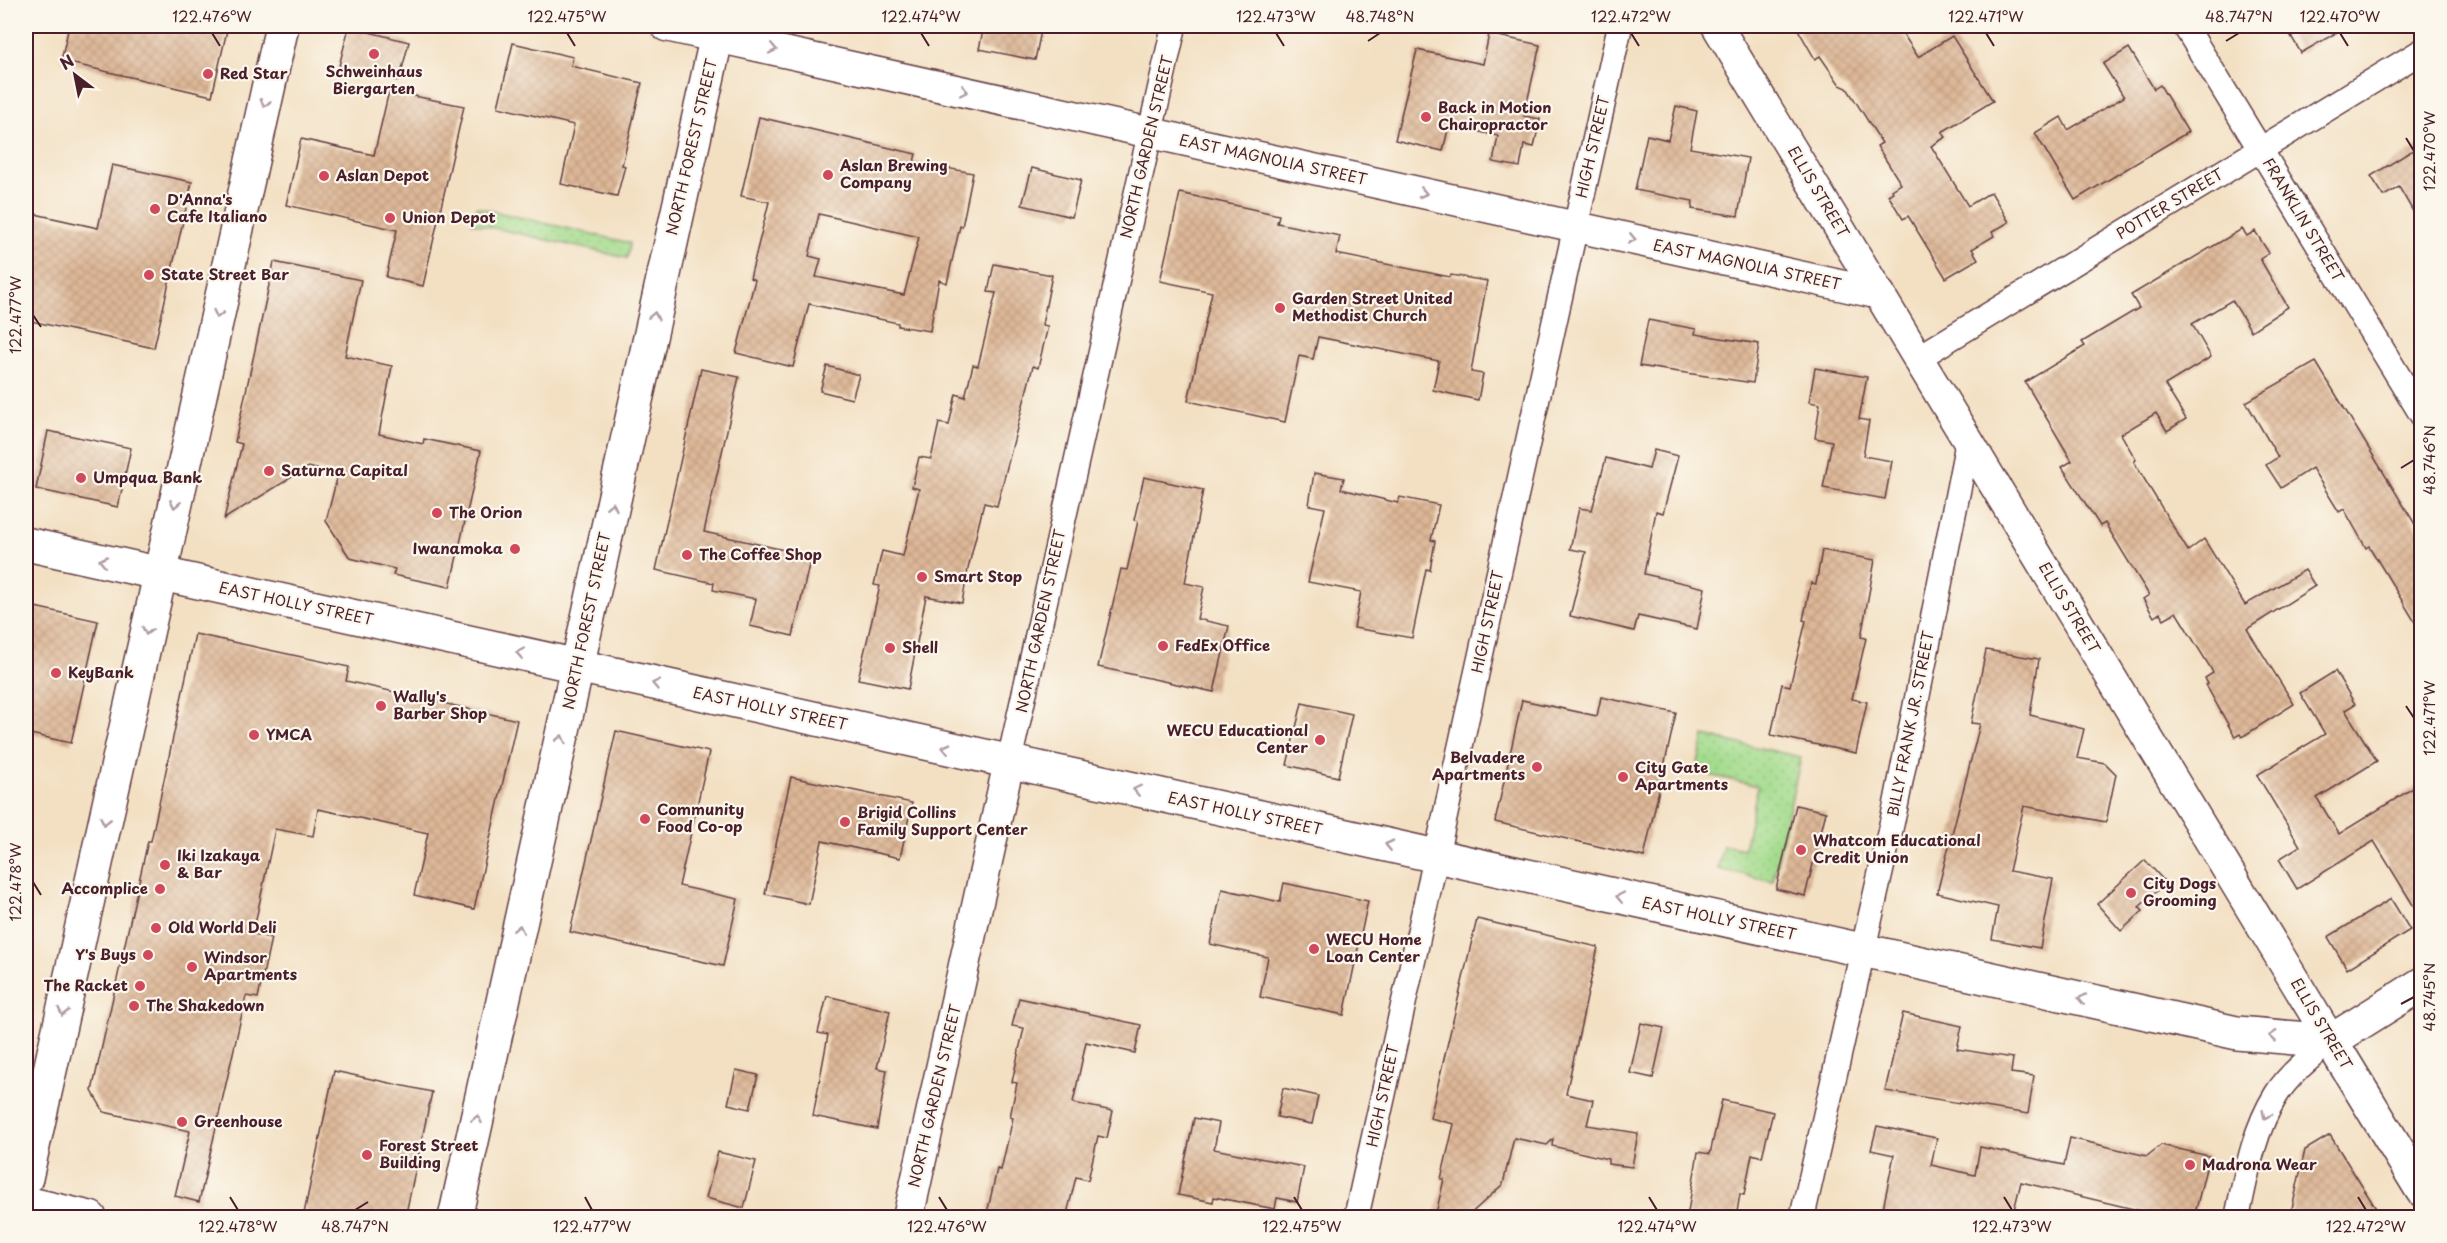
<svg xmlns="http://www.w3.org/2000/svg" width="2447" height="1243" viewBox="0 0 2447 1243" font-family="'Playpen Sans',sans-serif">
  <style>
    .grass { fill: url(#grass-dots); stroke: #777e5c; stroke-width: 1.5 }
    .building { fill: url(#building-cross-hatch); fill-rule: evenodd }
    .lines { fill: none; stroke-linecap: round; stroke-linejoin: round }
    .minor-casing { stroke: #633c42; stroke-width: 27 }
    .tertiary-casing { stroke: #633c42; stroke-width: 33 }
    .secondary-casing { stroke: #633c42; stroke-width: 36 }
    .minor { stroke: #fff; stroke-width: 24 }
    .tertiary { stroke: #fff; stroke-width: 30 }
    .secondary { stroke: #fff; stroke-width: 33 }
    .oneway { stroke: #ae9aa0 }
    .ticks { fill: none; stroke: #4a1f2b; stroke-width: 2 }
    .poi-dot { fill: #d1495b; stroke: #fbf7ec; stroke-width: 2 }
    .labels { text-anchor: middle; stroke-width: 4.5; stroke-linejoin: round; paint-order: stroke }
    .poi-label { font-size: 15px; font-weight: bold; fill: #4a1f2b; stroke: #fbf7ec; text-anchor: start }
    .street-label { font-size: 15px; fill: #4a1f2b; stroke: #fbf7ec }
    .neatline { fill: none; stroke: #4a1f2b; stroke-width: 2 }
    .ticks-label { font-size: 15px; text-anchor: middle; fill: #4a1f2b }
  </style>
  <defs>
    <pattern id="grass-dots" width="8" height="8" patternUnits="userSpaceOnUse" patternTransform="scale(1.5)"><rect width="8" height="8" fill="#a4dc8e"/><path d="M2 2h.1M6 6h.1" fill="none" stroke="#8fbc7b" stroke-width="1.8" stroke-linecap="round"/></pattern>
    <pattern id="building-cross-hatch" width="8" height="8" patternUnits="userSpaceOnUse" patternTransform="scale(1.5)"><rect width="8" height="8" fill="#ddb797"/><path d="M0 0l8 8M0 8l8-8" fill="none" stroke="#bf9d82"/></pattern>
  </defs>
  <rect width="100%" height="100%" fill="#fbf7ec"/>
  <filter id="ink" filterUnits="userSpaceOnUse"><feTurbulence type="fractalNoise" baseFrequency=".0167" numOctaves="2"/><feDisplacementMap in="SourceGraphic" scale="12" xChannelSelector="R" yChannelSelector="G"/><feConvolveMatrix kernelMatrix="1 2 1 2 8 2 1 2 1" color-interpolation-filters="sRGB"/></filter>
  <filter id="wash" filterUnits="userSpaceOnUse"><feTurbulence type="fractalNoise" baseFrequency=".008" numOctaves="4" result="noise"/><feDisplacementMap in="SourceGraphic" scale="24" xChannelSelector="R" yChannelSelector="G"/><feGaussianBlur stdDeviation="1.35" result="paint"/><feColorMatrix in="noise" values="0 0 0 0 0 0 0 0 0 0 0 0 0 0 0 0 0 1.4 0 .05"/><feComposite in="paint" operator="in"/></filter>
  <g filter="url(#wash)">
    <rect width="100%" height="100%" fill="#f3e0c3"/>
    <g class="grass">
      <path d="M476 207 630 243 627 258 472 223Z"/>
      <path d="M1704 736 1801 757 1773 881 1718 869 1723 845 1744 849 1758 786 1696 772Z"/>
    </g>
    <g id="blocks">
      <g class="building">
        <path d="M69 26H228L212 96 61 61Z"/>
        <path d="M984 26H1042L1035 60 979 49Z"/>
        <path d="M1796 26H1898L1918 57 1952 36 1993 101 1942 132 1946 137 1931 146 1968 206 1991 192 2009 222 1992 232 1994 236 1972 249 1978 259 1946 278 1910 219 1908 216 1903 219 1888 195 1893 192 1892 190 1901 184 1877 146 1882 143 1847 88 1840 85 1820 56 1815 59Z"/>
        <path d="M2285 26H2348L2301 53Z"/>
        <path d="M349 27 409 42 399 81 339 66Z"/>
        <path d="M1489 34 1540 45 1524 116 1540 119 1534 147 1524 145 1520 167 1493 162 1498 136 1449 125 1443 151 1395 140 1417 50 1483 64Z"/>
        <path d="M513 43 573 57 571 66 642 83 622 165 625 166 617 196 561 184 574 125 498 107Z"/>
        <path d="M2129 48 2154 89 2160 85 2188 132 2075 200 2035 133 2061 117 2068 130 2124 97 2103 64Z"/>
        <path d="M389 91 464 106 423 286 386 277 397 230 286 205 301 139 374 155Z"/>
        <path d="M1676 106 1697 111 1690 148 1748 158 1738 216 1692 209 1693 201 1635 190 1647 135 1668 140Z"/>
        <path d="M759 117 916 154 914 162 973 173 962 227 960 226 947 283 939 280 930 331 898 326V323L809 304 793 367 736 353 755 280 750 278 769 202 741 196ZM819 214 919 237 904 295 816 277 821 259 809 256Z"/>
        <path d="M2421 145V225L2399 187 2384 196 2371 176Z"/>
        <path d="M112 165 192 182 154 348 26 320V212L98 228Z"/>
        <path d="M1032 168 1081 180 1072 217 1022 205Z"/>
        <path d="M1180 193 1279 215 1277 223 1340 236 1336 254 1450 277 1451 275 1487 281 1471 372 1483 374 1478 400 1433 390 1439 361 1318 337 1313 359 1299 356 1285 422 1188 401 1212 292 1160 281Z"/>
        <path d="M2242 229 2247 236 2255 231 2269 253 2260 259 2288 307 2251 331 2232 300 2192 324 2211 357 2165 385 2186 419 2167 431 2156 413 2121 434 2136 460 2134 462 2188 551 2204 539 2245 605 2305 570 2315 586 2247 629 2294 704 2242 737 2240 734 2235 737 2206 685 2208 684 2205 678 2213 673 2210 667 2176 612 2164 619 2160 613 2154 617 2143 599 2149 595 2105 523 2100 526 2062 467 2072 461 2025 382 2085 346 2082 342 2139 308 2131 295Z"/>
        <path d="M274 262 361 280 345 356 392 366 379 434 423 444 424 439 481 451 450 587 393 575 395 569 350 558 326 521 338 474 308 467 224 519 242 444 235 442Z"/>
        <path d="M994 264 1052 275 1042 325 1048 326 1038 368 1033 366 997 506 984 503 968 569 962 603 926 596 908 689 858 679 880 586 874 585 882 551 903 556 919 489 912 487 919 457 931 459 939 423 949 425 956 394 965 397 973 365 978 366 996 293 988 292Z"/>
        <path d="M1648 320 1696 329 1695 334 1759 344 1753 383 1639 366Z"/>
        <path d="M2316 362 2421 534V632L2369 546 2366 548 2344 509 2339 512 2312 468 2281 488 2266 465 2278 457 2246 402Z"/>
        <path d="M827 366 859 375 852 399 820 391Z"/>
        <path d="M1815 368 1867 377 1859 419 1869 421 1863 456 1892 461 1885 499 1823 488 1832 441 1815 438 1820 404 1809 402Z"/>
        <path d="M701 369 739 377 704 532 811 556 793 636 750 626 756 599 713 590 714 583 656 570Z"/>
        <path d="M48 431 131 448 118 507 36 489Z"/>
        <path d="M1654 450 1678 456 1663 513 1656 511 1644 574 1705 588 1697 629 1638 616 1634 631 1570 616 1586 552 1570 549 1579 508 1592 510 1606 458 1649 469Z"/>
        <path d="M1314 473 1344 478 1341 489 1398 503 1400 497 1439 505 1431 540 1435 541 1430 570 1426 569 1412 638 1354 628 1361 592 1308 582 1325 508 1309 505Z"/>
        <path d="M1144 477 1203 490 1185 583 1204 587 1197 619 1229 626 1214 692 1098 667 1121 569 1127 570 1138 521 1134 520Z"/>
        <path d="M1822 550 1875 560 1861 637 1866 638 1852 699 1867 702 1856 753 1771 735 1782 684 1790 686 1806 621 1803 620 1811 583 1816 584Z"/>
        <path d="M26 605 98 621 71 743 26 733Z"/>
        <path d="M195 634 349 667 346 681 517 720 474 909 414 895 428 833 318 809 313 836 275 829 253 934 271 938 258 998 246 996 199 1202 175 1196 190 1131 104 1112 92 1091 148 841H151Z"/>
        <path d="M1986 650 2039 659 2030 715 2084 729 2077 758 2105 763 2116 774 2106 822 2024 806 2009 871 2053 879 2040 948 1992 939 1998 907 1937 893 1980 724 1971 723Z"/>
        <path d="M2335 671 2355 704 2345 710 2377 761 2317 798 2339 834 2421 783V918L2374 841 2297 889 2279 859 2300 846 2257 775 2325 734 2300 693Z"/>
        <path d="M1601 697 1676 713 1644 857 1495 822 1522 700 1597 716Z"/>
        <path d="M1302 703 1352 714 1338 777 1287 765Z"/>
        <path d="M616 731 709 752 679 886 738 899 723 966 570 932Z"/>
        <path d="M791 777 912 803 900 858 822 841 809 904 765 894Z"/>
        <path d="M1796 805 1826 812 1805 896 1776 889Z"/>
        <path d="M2145 860 2166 883 2139 907 2143 911 2121 931 2097 904Z"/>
        <path d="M1284 883 1368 901 1344 1015 1260 997 1268 957 1210 944 1222 889 1280 902Z"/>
        <path d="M2391 899 2410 930 2347 969 2328 937Z"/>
        <path d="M1477 919 1598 947 1566 1094 1593 1100 1587 1125 1638 1133 1632 1167 1608 1164V1159L1552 1146 1553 1139 1547 1145 1514 1138 1503 1184 1466 1218H1435L1444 1179H1441L1454 1124 1430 1118Z"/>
        <path d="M827 996 890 1011 877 1068 887 1070 877 1129 813 1116 828 1035 818 1033Z"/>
        <path d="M1019 998 1141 1025 1135 1053 1086 1042 1073 1103 1113 1111 1107 1138 1098 1136 1088 1180 1076 1177 1066 1218H986L997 1169 1001 1170 1013 1118 1010 1117 1017 1083 1012 1082 1024 1028 1012 1026Z"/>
        <path d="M1903 1013 1962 1026 1957 1049 2013 1058 2011 1073 2034 1076 2028 1114 1885 1091Z"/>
        <path d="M1641 1023 1664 1028 1653 1078 1630 1073Z"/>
        <path d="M736 1070 758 1075 750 1109 728 1104Z"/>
        <path d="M334 1071 432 1092 405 1218H303Z"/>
        <path d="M1283 1088 1318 1096 1312 1124 1277 1117Z"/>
        <path d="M1722 1100 1773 1112 1762 1157 1752 1154 1744 1195 1740 1194 1736 1218H1687L1698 1152 1710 1154Z"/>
        <path d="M1194 1118 1219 1123 1214 1149 1304 1167 1297 1202 1277 1198 1275 1209 1214 1197 1213 1202 1178 1195Z"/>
        <path d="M1877 1126 1937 1138 1931 1165 1975 1175 1980 1147 2064 1165 2070 1138 2147 1156 2161 1145 2209 1156 2194 1218H2171L2021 1182 2012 1218H1881L1894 1155 1871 1150Z"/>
        <path d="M2330 1135 2382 1218H2290L2305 1150Z"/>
        <path d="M718 1152 756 1161 744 1208 706 1198Z"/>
      </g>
    </g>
  </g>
  <g filter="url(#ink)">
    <use href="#blocks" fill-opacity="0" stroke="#633c42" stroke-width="1.5"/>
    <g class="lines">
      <g class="minor-casing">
        <g id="minor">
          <path d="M2185 26 2422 415"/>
          <path d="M1918 358 2422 51"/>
          <path d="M1009 762 1174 26"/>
          <path d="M1356 1218 1620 26"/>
          <path d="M1802 1218 1895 809 1968 441"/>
          <path d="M2237 1218C2246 1176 2253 1132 2276 1095 2289 1074 2311 1056 2331 1041"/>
        </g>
      </g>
      <g class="tertiary-casing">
        <g id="tertiary">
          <path d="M666 26 1880 294"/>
          <path d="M1717 26 2331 1041"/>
          <path d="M908 1218 1009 762"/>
        </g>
      </g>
      <g class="secondary-casing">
        <g id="secondary">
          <path d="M26 544 2237 1033 2331 1041"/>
          <path d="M2331 1041 2422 1190"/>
          <path d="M2331 1041 2422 984"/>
          <path d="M26 1178 282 26"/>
          <path d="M26 1203 90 1218"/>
          <path d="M455 1218 719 26"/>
        </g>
      </g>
      <use href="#minor" class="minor"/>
      <use href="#tertiary" class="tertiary"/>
      <use href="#secondary" class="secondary"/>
    </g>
    <defs><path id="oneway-chevron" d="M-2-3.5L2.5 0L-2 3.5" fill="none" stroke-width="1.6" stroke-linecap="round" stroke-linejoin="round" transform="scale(1.5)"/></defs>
    <g class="oneway">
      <use href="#oneway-chevron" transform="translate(773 49) rotate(12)"/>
      <use href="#oneway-chevron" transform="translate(964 91) rotate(12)"/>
      <use href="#oneway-chevron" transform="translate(265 103) rotate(103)"/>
      <use href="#oneway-chevron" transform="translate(1423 193) rotate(13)"/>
      <use href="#oneway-chevron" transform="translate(1632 239) rotate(13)"/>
      <use href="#oneway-chevron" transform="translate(218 314) rotate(103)"/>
      <use href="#oneway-chevron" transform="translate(654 316) rotate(-78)"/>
      <use href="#oneway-chevron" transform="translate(175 504) rotate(102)"/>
      <use href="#oneway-chevron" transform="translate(612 506) rotate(-78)"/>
      <use href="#oneway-chevron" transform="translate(103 561) rotate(-168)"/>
      <use href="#oneway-chevron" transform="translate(147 631) rotate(103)"/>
      <use href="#oneway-chevron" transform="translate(520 653) rotate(-168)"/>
      <use href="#oneway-chevron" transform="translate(656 684) rotate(-168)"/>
      <use href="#oneway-chevron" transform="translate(561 739) rotate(-77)"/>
      <use href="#oneway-chevron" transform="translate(946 748) rotate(-167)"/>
      <use href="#oneway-chevron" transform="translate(1137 790) rotate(-168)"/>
      <use href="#oneway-chevron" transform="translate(105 821) rotate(103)"/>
      <use href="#oneway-chevron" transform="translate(1389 845) rotate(-167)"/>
      <use href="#oneway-chevron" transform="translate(1620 897) rotate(-168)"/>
      <use href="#oneway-chevron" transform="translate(519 929) rotate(-78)"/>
      <use href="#oneway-chevron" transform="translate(2082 999) rotate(-168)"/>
      <use href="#oneway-chevron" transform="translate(63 1012) rotate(103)"/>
      <use href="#oneway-chevron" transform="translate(2273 1036) rotate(-175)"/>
      <use href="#oneway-chevron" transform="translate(2266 1115) rotate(115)"/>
      <use href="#oneway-chevron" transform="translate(477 1119) rotate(-78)"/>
    </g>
  </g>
  <path class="ticks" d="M212 33 220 46M567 33 575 46M921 33 929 46M1276 33 1284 46M1631 33 1639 46M1986 33 1994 46M2340 33 2348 46M1368 41 1380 33M2226 41 2239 33M2406 138 2414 151M33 315 41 327M2401 468 2414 460M2406 706 2414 718M33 882 41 895M2401 1004 2414 997M230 1197 238 1210M585 1197 592 1210M939 1197 947 1210M1294 1197 1302 1210M1649 1197 1657 1210M2004 1197 2012 1210M2358 1197 2366 1210M355 1210 368 1202"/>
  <g class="poi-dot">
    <circle cx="374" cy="54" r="6"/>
    <circle cx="208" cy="74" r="6"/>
    <circle cx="1426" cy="117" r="6"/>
    <circle cx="828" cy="175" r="6"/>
    <circle cx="324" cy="176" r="6"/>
    <circle cx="155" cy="209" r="6"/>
    <circle cx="390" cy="218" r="6"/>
    <circle cx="149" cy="275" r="6"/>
    <circle cx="1280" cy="308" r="6"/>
    <circle cx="269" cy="471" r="6"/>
    <circle cx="81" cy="478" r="6"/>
    <circle cx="437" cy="513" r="6"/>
    <circle cx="515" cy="549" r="6"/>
    <circle cx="687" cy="555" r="6"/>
    <circle cx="922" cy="577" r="6"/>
    <circle cx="1163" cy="646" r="6"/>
    <circle cx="890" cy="648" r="6"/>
    <circle cx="56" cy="673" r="6"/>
    <circle cx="381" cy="706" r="6"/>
    <circle cx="254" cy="735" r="6"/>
    <circle cx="1320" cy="740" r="6"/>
    <circle cx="1537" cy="767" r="6"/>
    <circle cx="1623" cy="777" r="6"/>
    <circle cx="645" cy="819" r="6"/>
    <circle cx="845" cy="822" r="6"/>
    <circle cx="1801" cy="850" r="6"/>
    <circle cx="165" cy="865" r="6"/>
    <circle cx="160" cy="889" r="6"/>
    <circle cx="2131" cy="893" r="6"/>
    <circle cx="156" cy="928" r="6"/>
    <circle cx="1314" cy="949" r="6"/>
    <circle cx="148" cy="955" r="6"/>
    <circle cx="192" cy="967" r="6"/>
    <circle cx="140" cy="986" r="6"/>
    <circle cx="134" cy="1006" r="6"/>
    <circle cx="182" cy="1122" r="6"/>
    <circle cx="367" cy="1155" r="6"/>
    <circle cx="2190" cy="1165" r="6"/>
  </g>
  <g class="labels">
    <g class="poi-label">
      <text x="374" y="77" text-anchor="middle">Schweinhaus<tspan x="374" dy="17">Biergarten</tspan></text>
      <text x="220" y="79">Red Star</text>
      <text x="1438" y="113">Back in Motion<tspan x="1438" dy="17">Chairopractor</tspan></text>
      <text x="840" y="171">Aslan Brewing<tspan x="840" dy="17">Company</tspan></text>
      <text x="336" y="181">Aslan Depot</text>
      <text x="167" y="205">D'Anna's<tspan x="167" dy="17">Cafe Italiano</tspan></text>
      <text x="402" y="223">Union Depot</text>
      <text x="161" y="280">State Street Bar</text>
      <text x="1292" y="304">Garden Street United<tspan x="1292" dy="17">Methodist Church</tspan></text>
      <text x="281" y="476">Saturna Capital</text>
      <text x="93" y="483">Umpqua Bank</text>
      <text x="449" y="518">The Orion</text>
      <text x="503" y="554" text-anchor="end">Iwanamoka</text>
      <text x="699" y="560">The Coffee Shop</text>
      <text x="934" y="582">Smart Stop</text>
      <text x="1175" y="651">FedEx Office</text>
      <text x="902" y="653">Shell</text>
      <text x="68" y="678">KeyBank</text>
      <text x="393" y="702">Wally's<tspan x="393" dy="17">Barber Shop</tspan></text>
      <text x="1308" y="736" text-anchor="end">WECU Educational<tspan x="1308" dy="17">Center</tspan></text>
      <text x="266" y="740">YMCA</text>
      <text x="1525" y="763" text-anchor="end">Belvadere<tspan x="1525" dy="17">Apartments</tspan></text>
      <text x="1635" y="773">City Gate<tspan x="1635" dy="17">Apartments</tspan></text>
      <text x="657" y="815">Community<tspan x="657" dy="17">Food Co-op</tspan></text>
      <text x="857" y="818">Brigid Collins<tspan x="857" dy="17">Family Support Center</tspan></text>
      <text x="1813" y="846">Whatcom Educational<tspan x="1813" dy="17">Credit Union</tspan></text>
      <text x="177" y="861">Iki Izakaya<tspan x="177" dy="17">&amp; Bar</tspan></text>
      <text x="2143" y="889">City Dogs<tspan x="2143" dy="17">Grooming</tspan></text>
      <text x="148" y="894" text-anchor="end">Accomplice</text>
      <text x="168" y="933">Old World Deli</text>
      <text x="1326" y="945">WECU Home<tspan x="1326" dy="17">Loan Center</tspan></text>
      <text x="136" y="960" text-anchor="end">Y's Buys</text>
      <text x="204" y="963">Windsor<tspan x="204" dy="17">Apartments</tspan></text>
      <text x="128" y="991" text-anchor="end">The Racket</text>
      <text x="146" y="1011">The Shakedown</text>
      <text x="194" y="1127">Greenhouse</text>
      <text x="379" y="1151">Forest Street<tspan x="379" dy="17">Building</tspan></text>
      <text x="2202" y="1170">Madrona Wear</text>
    </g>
    <g class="street-label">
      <text transform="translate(692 147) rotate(-77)" y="5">NORTH FOREST STREET</text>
      <text transform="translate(1147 147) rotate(-77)" y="5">NORTH GARDEN STREET</text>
      <text transform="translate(1593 147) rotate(-77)" y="5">HIGH STREET</text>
      <text transform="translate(1273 160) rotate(12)" y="5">EAST MAGNOLIA STREET</text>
      <text transform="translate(1818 192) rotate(59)" y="5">ELLIS STREET</text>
      <text transform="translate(2170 204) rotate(-31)" y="5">POTTER STREET</text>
      <text transform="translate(2303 220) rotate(59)" y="5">FRANKLIN STREET</text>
      <text transform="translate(1747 265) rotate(12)" y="5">EAST MAGNOLIA STREET</text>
      <text transform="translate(296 604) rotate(12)" y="5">EAST HOLLY STREET</text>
      <text transform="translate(2069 608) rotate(59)" y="5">ELLIS STREET</text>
      <text transform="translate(587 621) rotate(-78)" y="5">NORTH FOREST STREET</text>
      <text transform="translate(1041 621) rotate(-78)" y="5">NORTH GARDEN STREET</text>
      <text transform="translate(1488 622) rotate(-78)" y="5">HIGH STREET</text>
      <text transform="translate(770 709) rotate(12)" y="5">EAST HOLLY STREET</text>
      <text transform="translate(1911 724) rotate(-79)" y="5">BILLY FRANK JR. STREET</text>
      <text transform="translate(1245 814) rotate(12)" y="5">EAST HOLLY STREET</text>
      <text transform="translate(1719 919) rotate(12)" y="5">EAST HOLLY STREET</text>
      <text transform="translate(2321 1024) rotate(59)" y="5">ELLIS STREET</text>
      <text transform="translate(935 1096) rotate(-77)" y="5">NORTH GARDEN STREET</text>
      <text transform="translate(1383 1096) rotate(-78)" y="5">HIGH STREET</text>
    </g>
  </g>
  <rect width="2447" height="1243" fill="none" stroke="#fbf7ec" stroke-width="66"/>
  <g transform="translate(75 75) rotate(328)" stroke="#fbf7ec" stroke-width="4.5" paint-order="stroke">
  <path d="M0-4.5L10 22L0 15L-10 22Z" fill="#4a1f2b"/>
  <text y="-9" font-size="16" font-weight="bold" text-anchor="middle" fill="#4a1f2b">N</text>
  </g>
  <rect x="33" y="33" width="2381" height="1177" class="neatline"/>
  <g class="ticks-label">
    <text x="212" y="22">122.476°W</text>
    <text x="567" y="22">122.475°W</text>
    <text x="921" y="22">122.474°W</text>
    <text x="1276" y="22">122.473°W</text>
    <text x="1380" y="22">48.748°N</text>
    <text x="1631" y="22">122.472°W</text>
    <text x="1986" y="22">122.471°W</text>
    <text x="2239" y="22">48.747°N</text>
    <text x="2340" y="22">122.470°W</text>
    <text transform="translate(2430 151) rotate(-90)" y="5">122.470°W</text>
    <text transform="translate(16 315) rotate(-90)" y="5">122.477°W</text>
    <text transform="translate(2430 460) rotate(-90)" y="5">48.746°N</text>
    <text transform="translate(2430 718) rotate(-90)" y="5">122.471°W</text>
    <text transform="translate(16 882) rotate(-90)" y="5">122.478°W</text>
    <text transform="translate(2430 997) rotate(-90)" y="5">48.745°N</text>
    <text x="238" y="1232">122.478°W</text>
    <text x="355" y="1232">48.747°N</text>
    <text x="592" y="1232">122.477°W</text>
    <text x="947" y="1232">122.476°W</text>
    <text x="1302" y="1232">122.475°W</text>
    <text x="1657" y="1232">122.474°W</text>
    <text x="2012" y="1232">122.473°W</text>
    <text x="2366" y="1232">122.472°W</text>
  </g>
</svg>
